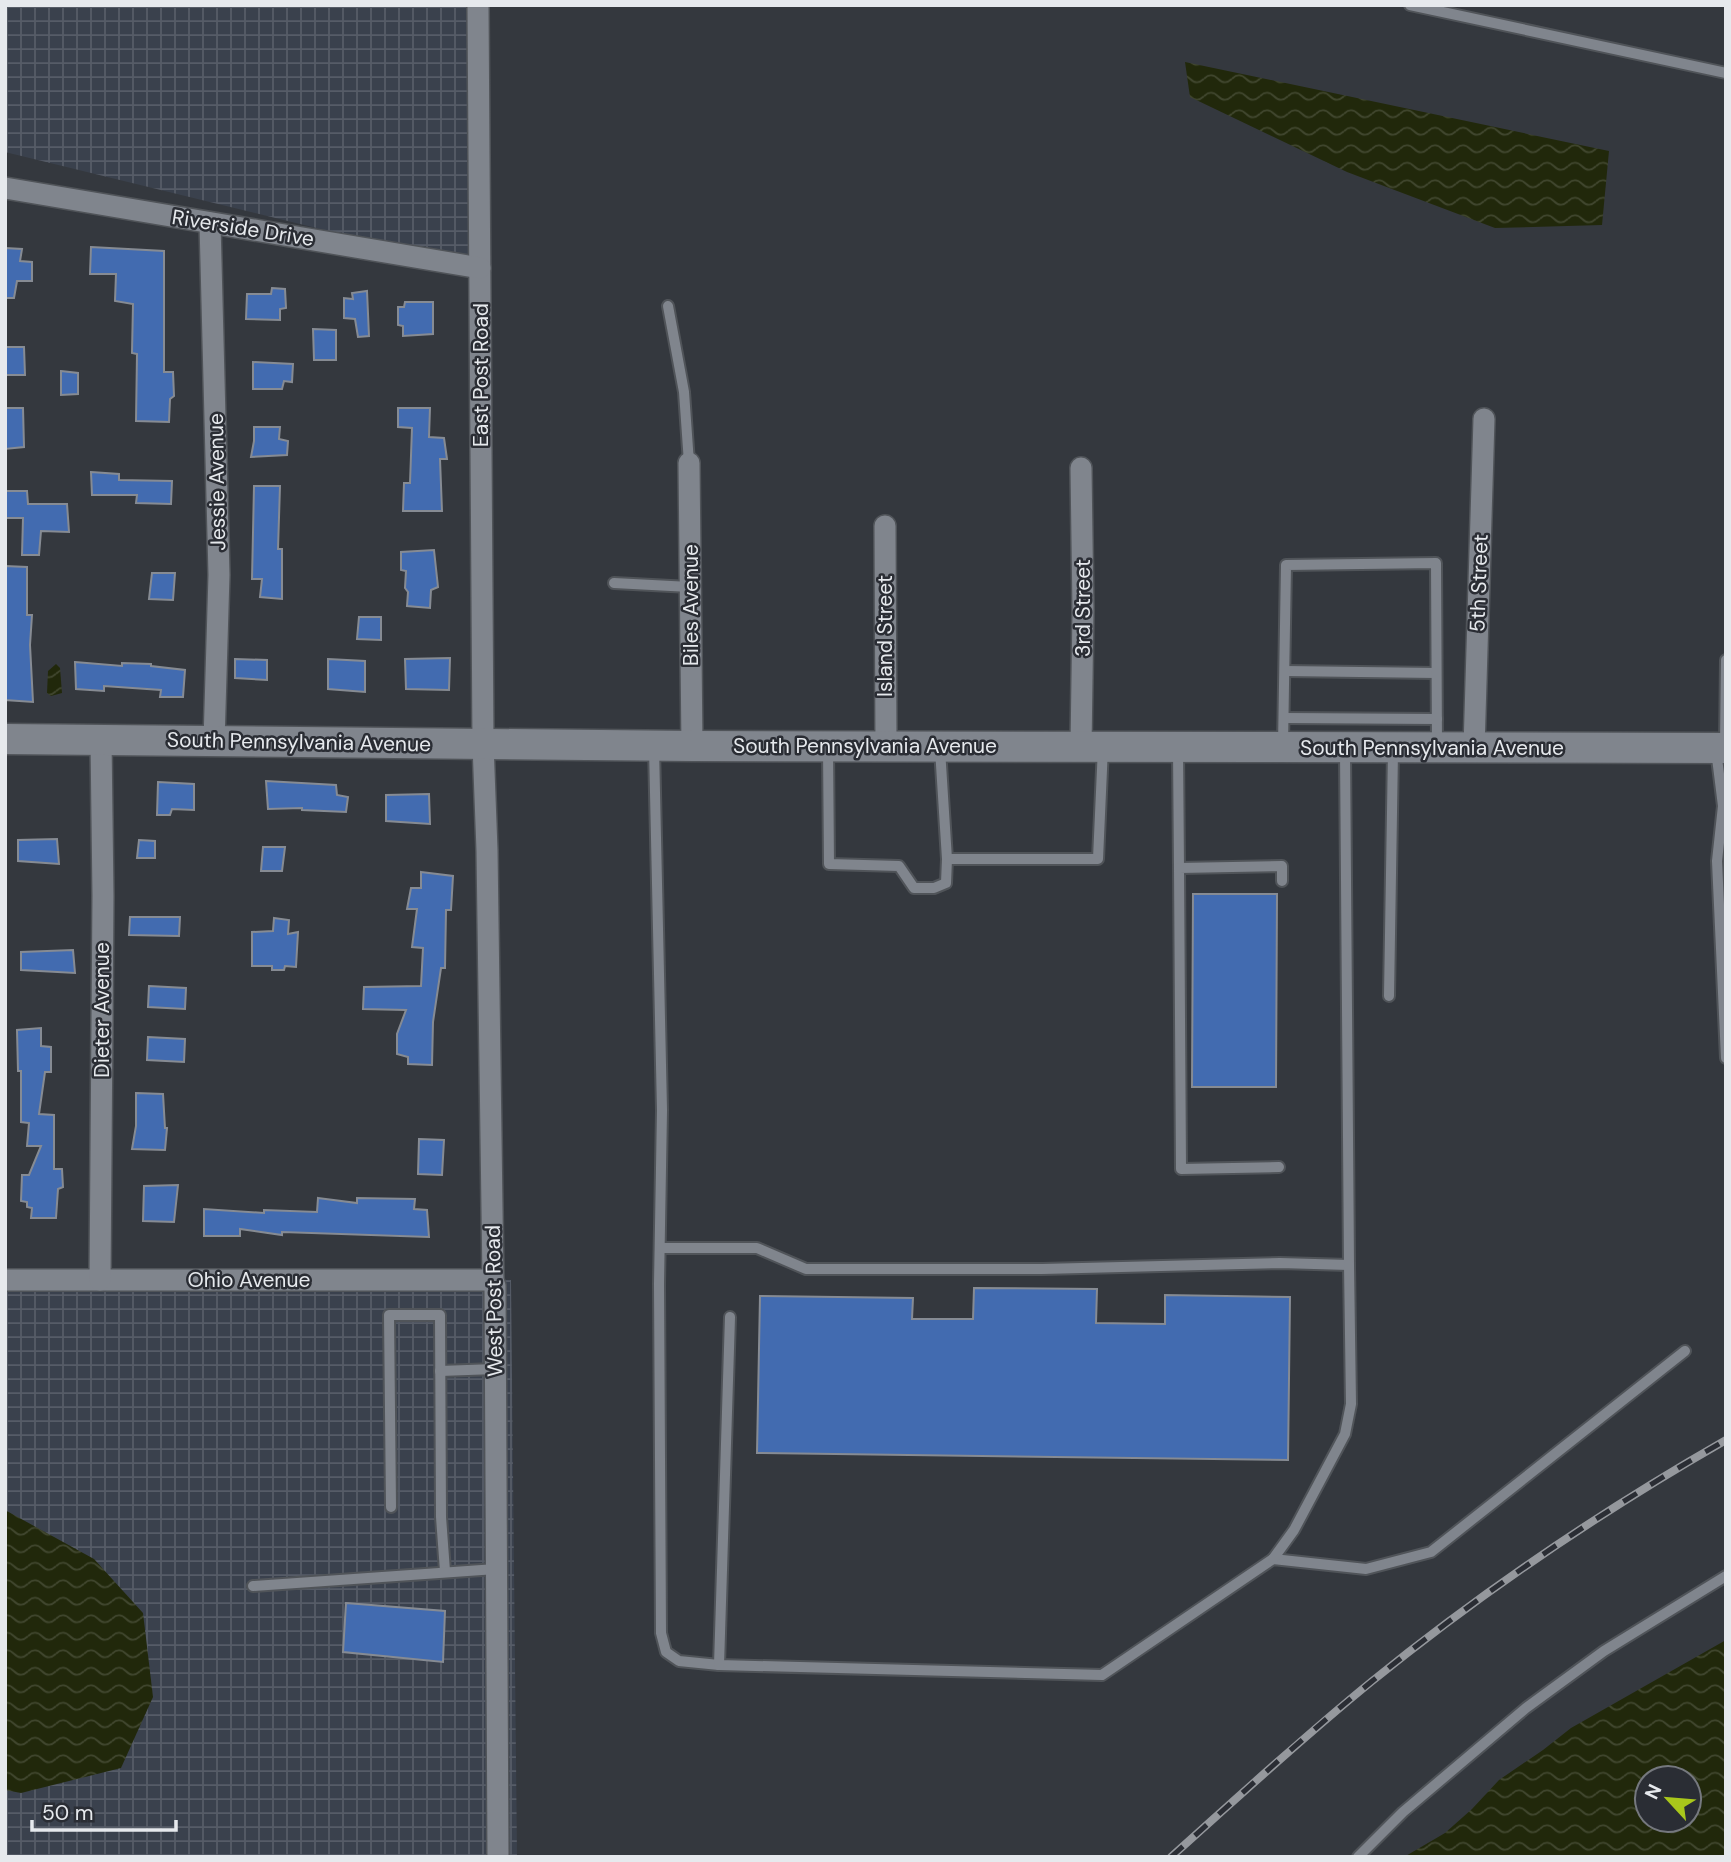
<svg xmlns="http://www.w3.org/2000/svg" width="1731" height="1862" viewBox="0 0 1731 1862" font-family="'DM Sans',sans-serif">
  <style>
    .industrial { fill: url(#industrial-grid) }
    .water { fill: url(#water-waves); fill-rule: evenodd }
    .building { fill: #426bb0; stroke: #868b93; stroke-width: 2 }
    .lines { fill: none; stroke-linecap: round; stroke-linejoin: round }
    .service-casing { stroke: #505459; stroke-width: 14 }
    .minor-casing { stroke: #505459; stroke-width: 24 }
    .secondary-casing { stroke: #505459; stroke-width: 33 }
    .service { stroke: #80858d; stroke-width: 10 }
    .minor { stroke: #80858d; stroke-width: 21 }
    .secondary { stroke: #80858d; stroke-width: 30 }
    .rail-casing { stroke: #95989d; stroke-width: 8 }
    .rail { stroke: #2a2d34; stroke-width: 5; stroke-dasharray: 16; stroke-linecap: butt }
    .labels { text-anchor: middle; stroke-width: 5; stroke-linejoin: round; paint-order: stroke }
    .street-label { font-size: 21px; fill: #e6e9ed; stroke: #2a2d34 }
  </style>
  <defs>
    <pattern id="industrial-grid" width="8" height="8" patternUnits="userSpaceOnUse" patternTransform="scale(1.75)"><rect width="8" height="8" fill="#3a414d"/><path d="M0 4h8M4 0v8" fill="none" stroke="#565c67"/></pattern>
    <pattern id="water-waves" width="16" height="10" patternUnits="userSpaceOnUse" patternTransform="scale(1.75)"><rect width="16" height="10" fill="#21280b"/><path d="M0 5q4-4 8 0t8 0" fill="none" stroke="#41472f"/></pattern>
  </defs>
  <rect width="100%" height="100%" fill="#34383e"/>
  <g class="industrial">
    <path d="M5 5H478L480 268 5 152Z"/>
    <path d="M5 1280H511L517 1857H5Z"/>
  </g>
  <g class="water">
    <path d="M1185 62 1609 151 1602 225 1495 228 1347 172 1190 97Z"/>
    <path d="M56 664 60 668 62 693 51 696 47 693 48 671Z"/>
    <path d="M5 1510 94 1559 143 1613 153 1697 121 1768 21 1793 5 1790Z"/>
    <path d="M1726 1640V1857H1404L1445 1833 1472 1809 1499 1780 1543 1750 1571 1728ZM1647 1778H1689V1820H1647Z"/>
  </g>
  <g class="building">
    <path d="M91 247 164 251V372H173L174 396 170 399 169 422 136 421 137 354 132 353 133 304 115 301 116 274H90Z"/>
    <path d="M5 248 22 249 20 261 32 262V281H17L14 298H5Z"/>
    <path d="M272 288 285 289 286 308 280 309V320L246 319 247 294H271Z"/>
    <path d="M367 291 369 336 358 337 355 319 344 318V298L353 299 352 293Z"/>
    <path d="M405 302H433V334L403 336V326L398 325V307H404Z"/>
    <path d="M313 329 336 330V360H314Z"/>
    <path d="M5 347H24L25 375H5Z"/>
    <path d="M253 362 293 364 292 382 284 381 282 389H253Z"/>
    <path d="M61 371 78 373V394L61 395Z"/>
    <path d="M5 408H23L24 447 5 449Z"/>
    <path d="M398 408H430L429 437 444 438 447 459H440L442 511H403L404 483H410L412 428 398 427Z"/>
    <path d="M254 427H280L279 439 288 441 287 455 251 457 254 441Z"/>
    <path d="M91 472 119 474V480L172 481 171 504 136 503 137 495H92Z"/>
    <path d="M254 486H280L278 549H282V599L260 597 262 579H252Z"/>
    <path d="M5 491H27L28 504H67L69 532 41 531 39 555H22L23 518H5Z"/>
    <path d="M434 550 438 587 431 590 430 608 407 606 408 592 405 588 406 571 401 570V552Z"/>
    <path d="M5 566 27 567V615H32L30 645 33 702 5 700Z"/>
    <path d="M152 573H175L173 600 149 599Z"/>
    <path d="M359 617H381V640L357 639Z"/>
    <path d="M450 658 449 690 406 689 405 659Z"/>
    <path d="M235 659 267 660V680L235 678Z"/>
    <path d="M328 659 365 661V692L328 689Z"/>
    <path d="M75 662 122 666V663L151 664V666L185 670 183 697H160L161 690 104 686V691L76 689Z"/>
    <path d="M266 781 336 785 337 795 348 797 346 812 302 810V808L268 809Z"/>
    <path d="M158 782 194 784V810L172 809 170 815H157Z"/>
    <path d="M429 794 430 824 386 821V795Z"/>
    <path d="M57 839 59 864 18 861V840Z"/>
    <path d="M139 840 155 841V858H137Z"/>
    <path d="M263 847H285L282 871H261Z"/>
    <path d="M421 872 453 876 451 910H446L445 968H441L433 1022 432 1065 408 1064V1057L397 1054V1034L406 1010 363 1009 364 987 421 986 423 948 412 947 417 909H407L411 888H421Z"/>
    <path d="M1193 894H1277L1276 1087H1192Z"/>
    <path d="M130 917H180L179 936 129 935Z"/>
    <path d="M274 918 289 920 288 934 298 932 296 967 285 966 284 970H272V966H252V932L273 931Z"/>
    <path d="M73 950 75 973 21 970V952Z"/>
    <path d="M149 986 186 988 185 1009 148 1007Z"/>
    <path d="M41 1028V1046L51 1047V1072H45L39 1114 54 1115V1169H62L63 1187 58 1189 56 1218H31L32 1208 27 1207V1202L21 1201 22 1175H29L41 1146H27L29 1123 21 1122V1071H18L17 1030Z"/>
    <path d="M148 1037 185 1039 184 1062 147 1060Z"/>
    <path d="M136 1093 163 1094 165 1128H167L165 1150 132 1149 136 1126Z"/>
    <path d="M419 1139 444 1140 442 1175 418 1174Z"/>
    <path d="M178 1185 174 1222 143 1221 144 1186Z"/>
    <path d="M318 1198 357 1203V1198L415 1199 414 1209 427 1210 429 1237 282 1232V1235L240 1229V1236H204V1209L264 1213V1210L317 1212Z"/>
    <path d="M974 1288 1097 1289 1096 1323 1165 1324V1295L1290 1297 1288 1460 757 1453 760 1296 913 1298 912 1319H973Z"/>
    <path d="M346 1603 445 1611 443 1662 343 1652Z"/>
  </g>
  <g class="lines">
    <g class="service-casing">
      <g id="service">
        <path d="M1410 5 1726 73"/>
        <path d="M668 306 684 392 689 463"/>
        <path d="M614 583 690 587"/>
        <path d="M1285 671 1436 673"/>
        <path d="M1284 718 1437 719"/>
        <path d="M1283 745 1286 565 1436 563 1437 746"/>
        <path d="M654 747 662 1110 659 1284 661 1633 666 1652 679 1661 719 1665 1102 1675 1273 1559 1366 1569 1431 1552 1685 1351"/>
        <path d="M828 747 829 864 899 866 914 888H934L946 883 947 859"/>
        <path d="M1725 747 1726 660"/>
        <path d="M1178 748 1179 868"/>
        <path d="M940 749 947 859H1098L1103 747"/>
        <path d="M1716 750 1723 806 1717 861 1726 1058"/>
        <path d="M1389 996 1393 751"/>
        <path d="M1279 1167 1181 1169 1179 868 1282 866V881"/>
        <path d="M661 1248H757L806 1269H1042L1280 1263 1349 1265 1345 751"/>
        <path d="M440 1371 495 1369"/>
        <path d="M391 1507 389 1315H440L441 1517 445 1571"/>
        <path d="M1273 1559 1294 1530 1345 1434 1351 1404 1349 1265"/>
        <path d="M253 1586 496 1569"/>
        <path d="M719 1665 730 1317"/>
        <path d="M1358 1857 1403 1812 1526 1708 1604 1651 1726 1576"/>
      </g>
    </g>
    <g class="minor-casing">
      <g id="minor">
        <path d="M478 5 483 744 487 850 493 1280 495 1286 498 1857"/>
        <path d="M5 188 480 268"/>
        <path d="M210 223 219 575 214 741"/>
        <path d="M689 463 692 746"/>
        <path d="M1081 468 1083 610 1081 747"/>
        <path d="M885 526 886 746"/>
        <path d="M1474 748 1484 419"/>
        <path d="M5 1280H493"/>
        <path d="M100 1280 103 896 101 740"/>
      </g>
    </g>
    <g class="secondary-casing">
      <path id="secondary" d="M5 739 692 746 1726 748"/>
    </g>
    <use href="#service" class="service"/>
    <use href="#minor" class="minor"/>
    <use href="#secondary" class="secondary"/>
    <g class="rail-casing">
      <path id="rail" d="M1171 1857C1237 1798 1302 1738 1371 1682 1482 1592 1602 1511 1726 1440"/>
    </g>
    <use href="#rail" class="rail"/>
  </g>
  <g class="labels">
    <g class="street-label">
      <text transform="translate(243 228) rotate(9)" y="7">Riverside Drive</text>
      <text transform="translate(481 375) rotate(-90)" y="7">East Post Road</text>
      <text transform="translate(217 482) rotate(-91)" y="7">Jessie Avenue</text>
      <text transform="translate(1479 583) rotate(-88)" y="7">5th Street</text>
      <text transform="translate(691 605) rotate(-90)" y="7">Biles Avenue</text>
      <text transform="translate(1083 608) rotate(-90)" y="7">3rd Street</text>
      <text transform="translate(885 636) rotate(-90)" y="7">Island Street</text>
      <text transform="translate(299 742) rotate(1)" y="7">South Pennsylvania Avenue</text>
      <text x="865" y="753">South Pennsylvania Avenue</text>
      <text x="1432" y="755">South Pennsylvania Avenue</text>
      <text transform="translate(102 1010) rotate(-90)" y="7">Dieter Avenue</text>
      <text x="249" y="1287">Ohio Avenue</text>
      <text transform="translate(494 1301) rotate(-91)" y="7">West Post Road</text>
    </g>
  </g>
  <rect width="1731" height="1862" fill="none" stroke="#e6e9ed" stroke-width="14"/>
  <g transform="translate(1668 1799) rotate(296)"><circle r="33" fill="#2a2d34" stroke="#75787e" stroke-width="2"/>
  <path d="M0-5L12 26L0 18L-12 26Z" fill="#a9c71b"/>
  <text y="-10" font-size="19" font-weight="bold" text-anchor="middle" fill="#e6e9ed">N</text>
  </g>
  <path d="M32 1820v10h144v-10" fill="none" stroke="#e6e9ed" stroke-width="3.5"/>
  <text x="42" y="1820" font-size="21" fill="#e6e9ed" stroke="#2a2d34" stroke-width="5" paint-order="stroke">50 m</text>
</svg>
